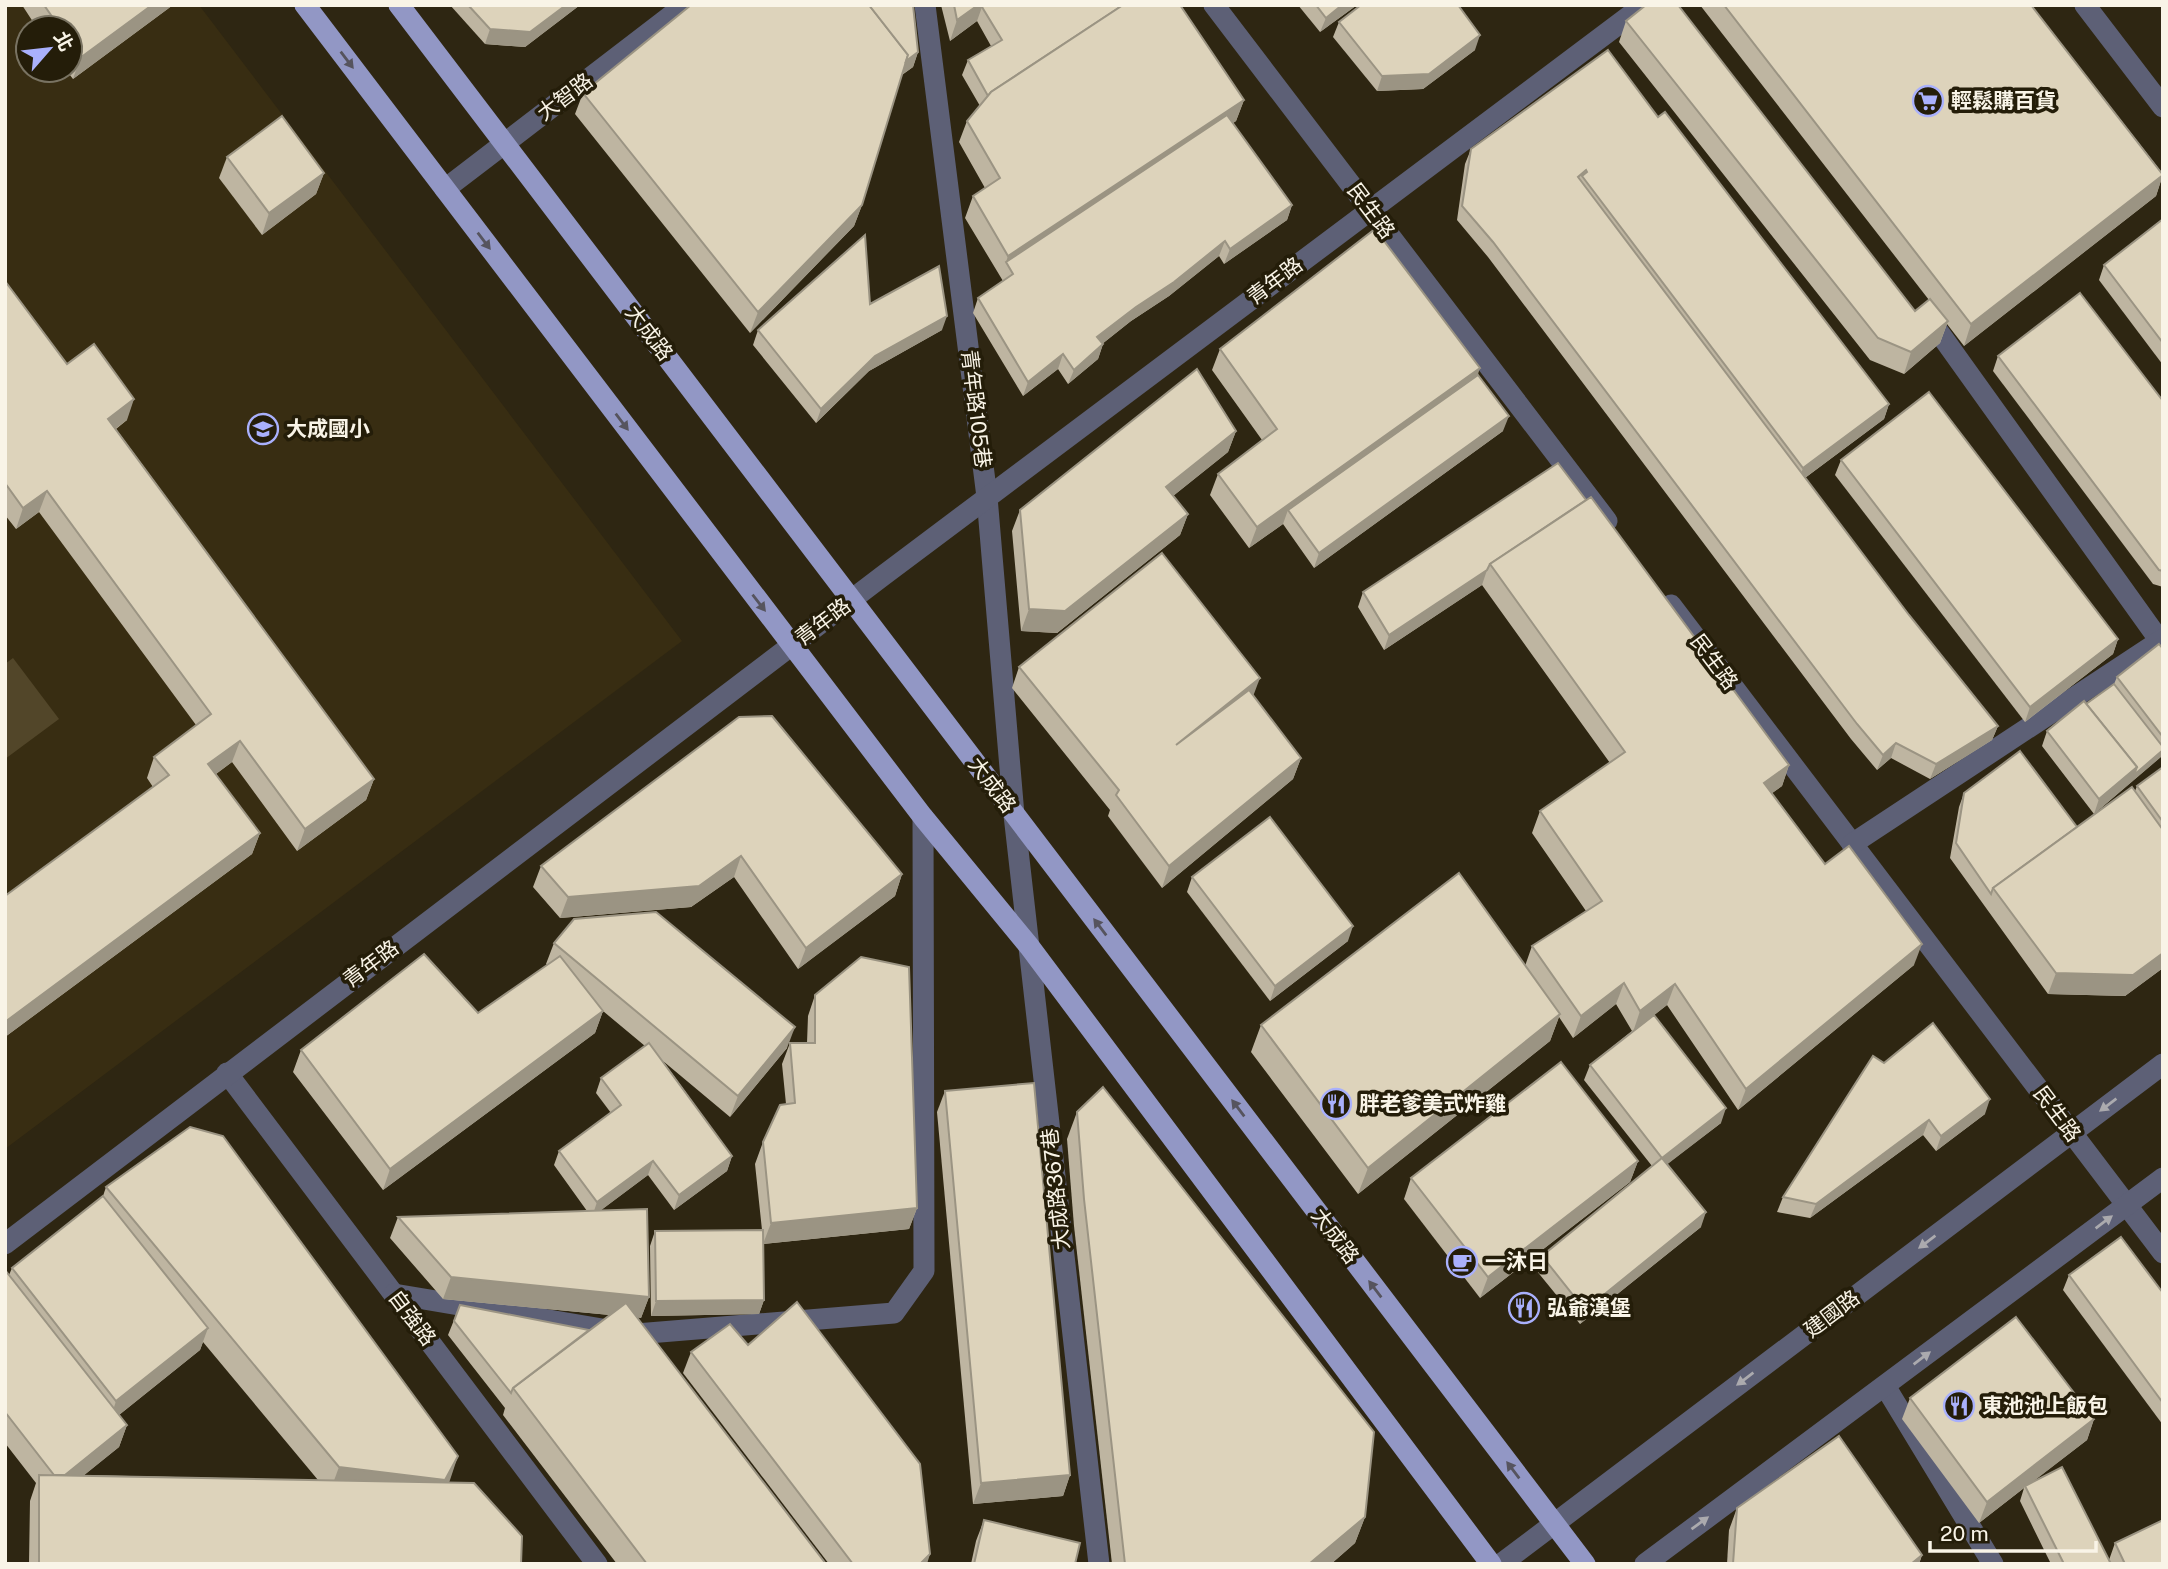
<svg xmlns="http://www.w3.org/2000/svg" width="2168" height="1569" viewBox="0 0 2168 1569" font-family="'Public Sans','Noto Sans TC',sans-serif">
  <style>
    .built { fill: #382d12; fill-rule: evenodd }
    .green { fill: #524629 }
    .lines { fill: none; stroke-linecap: round; stroke-linejoin: round }
    .minor { stroke: #5d6076; stroke-width: 21 }
    .major { stroke: #9297c5; stroke-width: 21 }
    .wall { fill: #beb5a1; fill-rule: evenodd }
    .shaded-wall { fill: #9b9483 }
    .building { fill: #ddd3bb; stroke: #9b9483; stroke-width: 2 }
    .oneway { fill: #56545e }
    .oneway2 { fill: #abaaae }
    .labels { text-anchor: middle; stroke-width: 7; stroke-linejoin: round; paint-order: stroke }
    .street-label { font-size: 21px; fill: #f9f4e7; stroke: #241d09 }
    .poi-label { font-size: 21px; font-weight: bold; fill: #f9f4e7; stroke: #241d09; text-anchor: start }
  </style>
  <rect width="100%" height="100%" fill="#2e2612"/>
  <path class="built" d="M5 5H199L682 641 5 1149ZM28 28H70V70H28Z"/>
  <path class="green" d="M13 658 59 719 5 759V664Z"/>
  <g class="lines">
    <g class="minor">
      <path d="M925 5 987 497 1014 815 1099 1564"/>
      <path d="M1214 5 1607 521"/>
      <path d="M2085 5 2163 107"/>
      <path d="M445 189 685 5"/>
      <path d="M1924 317H1928L2160 641"/>
      <path d="M1671 605 2163 1253"/>
      <path d="M1852 844 2163 639"/>
      <path d="M227 1073 597 1564"/>
      <path d="M5 1244 884 575 1644 5"/>
      <path d="M394 1294 620 1332"/>
      <path d="M636 1334 894 1313 924 1271 923 817"/>
      <path d="M1885 1386 1993 1564"/>
      <path d="M1501 1564 2163 1064"/>
      <path d="M1645 1564 2163 1178"/>
    </g>
    <g class="major">
      <path d="M305 5 923 817 1029 946 1491 1564"/>
      <path d="M399 5 1585 1564"/>
    </g>
  </g>
  <g class="wall">
    <path d="M22 5H173L73 79 66 70H70V28H37Z"/>
    <path d="M450 5H580L525 47 485 44Z"/>
    <path d="M941 5H1180L1244 100 1236 121 1233 123 1292 205 1287 220 1224 264 1219 256 1169 296 1131 321 1102 344H1103L1098 359 1068 384 1058 369 1023 396 973 313 978 298 1003 281 965 218 973 196 985 188 959 142 967 121 980 106 962 75 968 60 991 46 977 21 950 41Z"/>
    <path d="M1298 5H1357L1320 32Z"/>
    <path d="M1700 5H2031L2163 174 2156 196 1964 346 1947 324 1940 343 1904 374 1870 360 1619 42 1626 21 1915 311 1929 300Z"/>
    <path d="M1339 22 1475 50 1423 89 1377 91 1333 37Z"/>
    <path d="M918 52 913 67 902 75 862 205 854 226 750 333 575 114 583 93Z"/>
    <path d="M1658 117 1889 404 1884 419 1805 478 1909 615 1998 726 1992 740 1930 779 1891 758 1877 770 1851 739 1488 257 1457 220 1465 164 1471 149Z"/>
    <path d="M227 157 324 173 316 194 262 235 219 178Z"/>
    <path d="M2163 219V365L2099 280 2104 265Z"/>
    <path d="M5 281 67 364 127 420 116 429 374 779 366 800 297 851 232 762 216 774 260 833 252 854 5 1037V896L153 787 147 778 154 757 196 725 39 512 16 529 5 515Z"/>
    <path d="M870 304 942 330 869 371 816 423 753 345 758 330Z"/>
    <path d="M1220 349 1478 375 1503 431 1314 568 1283 524 1249 548 1210 495 1218 474 1262 440 1212 370Z"/>
    <path d="M1998 356 2163 401V587L2153 584 1993 371Z"/>
    <path d="M1236 431 1228 452 1173 496 1188 514 1180 535 1057 633 1021 631 1012 531 1020 510Z"/>
    <path d="M1841 460 2118 639 2113 654 2025 722 1835 475Z"/>
    <path d="M1586 500 1789 765 1782 786 1772 793 1825 864 1914 965 1738 1110 1667 1005 1654 1015 1721 1123 1667 1164 1701 1227 1580 1324 1536 1270 1542 1256 1652 1166 1584 1080 1590 1065 1632 1031 1616 1004 1573 1038 1559 1017 1550 1041 1358 1194 1251 1052 1261 1025 1525 966 1532 946 1586 911 1532 833 1540 811 1610 763 1482 585 1384 650 1358 607 1363 592Z"/>
    <path d="M2163 649V755L2094 814 2042 746 2047 731 2114 684 2117 677Z"/>
    <path d="M1019 667 1253 696 1301 758 1293 779 1162 888 1108 816 1110 810 1012 688Z"/>
    <path d="M739 717 902 874 895 896 798 969 734 877 691 907 560 918 533 887 541 866Z"/>
    <path d="M2163 767V968L2125 996 2048 994 1950 858 1959 807 1964 793 2077 827 2135 791 2137 786Z"/>
    <path d="M1192 877 1348 941 1270 1001 1187 892Z"/>
    <path d="M554 943 787 1048 730 1117 663 1061 732 1156 727 1171 674 1210 648 1175 601 1210 649 1297 641 1318 637 1317 826 1564H617L503 1415 505 1408 448 1335 460 1305 589 1330 610 1315 443 1299 390 1238 398 1217 587 1211 554 1165 559 1151 611 1113 596 1093 601 1078 645 1046 603 1011 595 1033 383 1190 293 1072 301 1050 478 1013 547 965 546 964Z"/>
    <path d="M815 995 917 1208 909 1229 763 1244 764 1300 759 1314 651 1316 650 1246 655 1231 762 1230 755 1164 763 1142 786 1104 782 1064 790 1043H807L808 1016Z"/>
    <path d="M1884 1063 1985 1114 1936 1151 1923 1135 1810 1218 1777 1212 1783 1197Z"/>
    <path d="M945 1091 1070 1475 1063 1496 973 1504 937 1112Z"/>
    <path d="M1077 1112 1365 1517 1355 1543 1331 1564H1112L1074 1226 1067 1139Z"/>
    <path d="M1638 1161 1630 1182 1480 1298 1404 1199 1411 1178Z"/>
    <path d="M106 1187 449 1482 521 1564H29L30 1501 36 1483 5 1443V1270L9 1275 12 1268 103 1196ZM203 1342 318 1480 84 1475 119 1447 127 1425 119 1415 200 1350Z"/>
    <path d="M2069 1275 2163 1293V1425L2063 1290Z"/>
    <path d="M691 1352 927 1564H829L683 1373Z"/>
    <path d="M1910 1398 2094 1419 2087 1440 2032 1482 2109 1560 2115 1543 2163 1564H2051L2020 1501 2024 1488 1979 1523 1902 1419Z"/>
    <path d="M1737 1508 1922 1555 1919 1564H1727L1729 1530Z"/>
    <path d="M984 1520 1075 1564H971L976 1541Z"/>
  </g>
  <g class="shaded-wall">
    <path d="M152 5H173L73 79 80 58Z"/>
    <path d="M566 5H580L525 47 485 44 490 29Z"/>
    <path d="M978 5H999L982 7 977 21 950 41 957 20Z"/>
    <path d="M1342 5H1357L1320 32 1326 18Z"/>
    <path d="M1480 35 1475 50 1423 89 1377 91 1382 76Z"/>
    <path d="M918 52 913 67 900 76 906 61Z"/>
    <path d="M1244 100 1236 121 1011 270 1006 262 1008 256Z"/>
    <path d="M324 173 316 194 262 235 269 213Z"/>
    <path d="M2163 175 2156 196 1964 346 1971 324Z"/>
    <path d="M862 205 854 226 750 333 758 312Z"/>
    <path d="M1292 205 1287 220 1224 264 1230 249Z"/>
    <path d="M1225 241 1219 256 1169 296 1131 321 1092 352 1097 337Z"/>
    <path d="M947 316 942 330 869 371 816 423 821 409 875 356Z"/>
    <path d="M1948 321 1940 343 1904 374 1911 352Z"/>
    <path d="M1103 344 1098 359 1068 384 1074 370Z"/>
    <path d="M1063 354 1058 369 1023 396 1028 382Z"/>
    <path d="M1480 368 1473 389 1288 510 1283 524 1249 548 1257 527Z"/>
    <path d="M134 399 127 420 100 440 108 419Z"/>
    <path d="M1889 404 1884 419 1798 483 1803 468Z"/>
    <path d="M1509 416 1503 431 1314 568 1319 553Z"/>
    <path d="M1236 431 1228 452 1158 508 1166 487Z"/>
    <path d="M47 491 39 512 16 529 23 508Z"/>
    <path d="M1188 514 1180 535 1057 633 1021 631 1029 609Z"/>
    <path d="M1487 570 1482 585 1384 650 1389 635Z"/>
    <path d="M2118 639 2113 654 2025 722 2030 707Z"/>
    <path d="M1260 678 1252 699 1176 745Z"/>
    <path d="M1998 726 1992 740 1930 779 1936 764Z"/>
    <path d="M240 741 232 762 201 785 208 764Z"/>
    <path d="M1896 743 1891 758 1877 770 1883 755Z"/>
    <path d="M2163 750 2161 757 2094 814 2099 799 2137 767Z"/>
    <path d="M1301 758 1293 779 1162 888 1169 866Z"/>
    <path d="M1789 765 1782 786 1757 804 1764 783Z"/>
    <path d="M374 779 366 800 297 851 305 829Z"/>
    <path d="M260 833 252 854 5 1037V1022Z"/>
    <path d="M741 856 734 877 691 907 560 918 568 897Z"/>
    <path d="M902 874 895 896 798 969 806 948Z"/>
    <path d="M1353 926 1348 941 1270 1001 1275 986Z"/>
    <path d="M1922 944 1914 965 1738 1110 1746 1089Z"/>
    <path d="M2163 953V968L2125 996 2048 994 2056 973Z"/>
    <path d="M1624 983 1616 1004 1573 1038 1581 1016Z"/>
    <path d="M1675 984 1667 1005 1633 1032 1640 1011Z"/>
    <path d="M603 1011 595 1033 383 1190 390 1169Z"/>
    <path d="M1560 1014 1550 1041 1358 1194 1368 1168Z"/>
    <path d="M795 1027 787 1048 730 1117 738 1096Z"/>
    <path d="M1990 1099 1985 1114 1936 1151 1941 1136Z"/>
    <path d="M1726 1108 1721 1123 1656 1173 1662 1158Z"/>
    <path d="M1929 1120 1923 1135 1810 1218 1816 1204Z"/>
    <path d="M732 1156 727 1171 674 1210 679 1195Z"/>
    <path d="M653 1161 648 1175 592 1217 597 1202Z"/>
    <path d="M1638 1161 1630 1182 1480 1298 1488 1277Z"/>
    <path d="M917 1208 909 1229 763 1244 771 1223Z"/>
    <path d="M1706 1212 1701 1227 1580 1324 1585 1310Z"/>
    <path d="M451 1277 649 1297 641 1318 443 1299Z"/>
    <path d="M764 1300 759 1314 651 1316 656 1301Z"/>
    <path d="M208 1328 200 1350 109 1423 116 1401Z"/>
    <path d="M2094 1419 2087 1440 2026 1487 2025 1486 2024 1488 1979 1523 1987 1502Z"/>
    <path d="M127 1425 119 1447 51 1502 58 1480Z"/>
    <path d="M458 1456 449 1483 329 1494 339 1467Z"/>
    <path d="M1070 1475 1063 1496 973 1504 981 1483Z"/>
    <path d="M1365 1517 1355 1543 1331 1564H1309Z"/>
    <path d="M930 1554 927 1564H920Z"/>
    <path d="M1922 1555 1919 1564H1911Z"/>
  </g>
  <g class="building">
    <path d="M44 5H152L80 58 70 43V28H60Z"/>
    <path d="M468 5H566L530 32 490 29Z"/>
    <path d="M691 5H869L908 55 862 205 758 312 583 93Z"/>
    <path d="M869 5H913L918 52 906 61 908 55Z"/>
    <path d="M954 5H978L957 20Z"/>
    <path d="M985 5H1123L991 92 988 96 968 60 1002 40 982 7Z"/>
    <path d="M1123 5H1180L1244 100 1008 256 973 196 1000 178 967 121 991 92Z"/>
    <path d="M1316 5H1342L1326 18Z"/>
    <path d="M1361 5H1458L1480 35 1429 74 1382 76 1339 22Z"/>
    <path d="M1646 5H1678L1915 311 1930 299 1948 321 1911 352 1878 338 1626 21Z"/>
    <path d="M1724 5H2031L2163 175 1971 324Z"/>
    <path d="M1608 50 1658 117 1665 112 1889 404 1803 468 1582 176 1587 172 1586 170 1578 177 1909 615 1998 726 1936 764 1896 743 1883 755 1857 724 1493 242 1462 206 1471 149Z"/>
    <path d="M1227 115 1292 205 1230 249 1225 241 1174 282 1136 307 1097 337 1103 344 1074 370 1063 354 1028 382 978 298 1013 274 1006 262Z"/>
    <path d="M282 116 324 173 269 213 227 157Z"/>
    <path d="M2163 219V343L2104 265Z"/>
    <path d="M1375 229 1480 368 1257 527 1218 474 1277 429 1220 349Z"/>
    <path d="M865 235 870 304 939 266 947 316 875 356 821 409 758 330Z"/>
    <path d="M5 281 67 364 94 344 134 399 108 419 374 779 305 829 240 741 208 764 260 833 5 1022V896L169 775 154 757 211 714 47 491 23 508 5 483Z"/>
    <path d="M2080 293 2163 401V571L2159 570 1998 356Z"/>
    <path d="M1197 369 1236 431 1166 487 1188 514 1065 611 1029 609 1020 510Z"/>
    <path d="M1478 375 1509 416 1319 553 1288 510Z"/>
    <path d="M1929 392 2118 639 2030 707 1841 460Z"/>
    <path d="M1558 463 1586 500 1490 564 1487 570 1389 635 1363 592Z"/>
    <path d="M1591 497 1789 765 1764 783 1825 864 1849 846 1922 944 1746 1089 1675 984 1640 1011 1624 983 1581 1016 1532 946 1602 901 1540 811 1625 752 1490 564Z"/>
    <path d="M1162 553 1260 678 1176 745 1249 690 1301 758 1169 866 1116 795 1119 790 1019 667Z"/>
    <path d="M2159 644 2163 649V737L2117 677Z"/>
    <path d="M2114 684 2163 747V750L2134 775 2137 767 2086 704Z"/>
    <path d="M2084 701 2137 767 2099 799 2047 731Z"/>
    <path d="M772 716 902 874 806 948 741 856 699 886 568 897 541 866 739 717Z"/>
    <path d="M2020 751 2077 827 1993 888 1991 894 1956 843 1964 793Z"/>
    <path d="M2163 767V822L2137 786Z"/>
    <path d="M2132 787 2163 830V953L2133 975 2056 973 1993 888Z"/>
    <path d="M1270 817 1353 926 1275 986 1192 877Z"/>
    <path d="M1459 873 1560 1014 1368 1168 1261 1025Z"/>
    <path d="M656 912 795 1027 738 1096 554 943 574 919Z"/>
    <path d="M424 954 478 1013 560 956 603 1011 390 1169 301 1050Z"/>
    <path d="M861 957 909 967 917 1208 771 1223 763 1142 780 1105 795 1103 790 1043H815V995Z"/>
    <path d="M1654 1015 1726 1108 1662 1158 1590 1065Z"/>
    <path d="M1933 1023 1990 1099 1941 1136 1929 1120 1816 1204 1783 1197 1873 1056 1884 1063Z"/>
    <path d="M649 1043 732 1156 679 1195 653 1161 597 1202 559 1151 621 1105 601 1078Z"/>
    <path d="M1561 1062 1638 1161 1488 1277 1411 1178Z"/>
    <path d="M1034 1083 1070 1475 981 1483 945 1091Z"/>
    <path d="M1103 1087 1374 1432 1365 1517 1309 1564H1125L1084 1199 1077 1112Z"/>
    <path d="M190 1127 223 1136 458 1456 445 1480 339 1467 106 1187Z"/>
    <path d="M1662 1158 1706 1212 1585 1310 1542 1256Z"/>
    <path d="M103 1196 208 1328 116 1401 12 1268Z"/>
    <path d="M647 1209 649 1297 451 1277 398 1217Z"/>
    <path d="M763 1230 764 1300 656 1301 655 1231Z"/>
    <path d="M2121 1237 2163 1293V1403L2069 1275Z"/>
    <path d="M5 1270 127 1425 65 1475H54L5 1412Z"/>
    <path d="M797 1302 920 1464 930 1554 920 1564H853L691 1352 730 1324 748 1345Z"/>
    <path d="M626 1303 826 1564H647L513 1388Z"/>
    <path d="M460 1305 589 1330 513 1388 511 1393 454 1321Z"/>
    <path d="M2016 1317 2094 1419 1987 1502 1910 1398Z"/>
    <path d="M1839 1436 1922 1555 1911 1564H1733L1737 1508Z"/>
    <path d="M2062 1467 2111 1564H2064L2025 1486Z"/>
    <path d="M39 1475 474 1483 522 1536 521 1564H39Z"/>
    <path d="M984 1520 1080 1543 1075 1564H974Z"/>
    <path d="M2163 1520V1564H2125L2115 1543Z"/>
  </g>
  <defs><path id="oneway-solid" d="M-6-.8H1V-3.2L6.5 0L1 3.2V.8H-6Z" transform="scale(1.75)"/></defs>
  <g class="oneway">
    <use href="#oneway-solid" transform="translate(347 60) rotate(53)"/>
    <use href="#oneway-solid" transform="translate(484 241) rotate(53)"/>
    <use href="#oneway-solid" transform="translate(622 422) rotate(53)"/>
    <use href="#oneway-solid" transform="translate(759 603) rotate(52)"/>
    <use href="#oneway-solid" transform="translate(1100 927) rotate(-127)"/>
    <use href="#oneway-solid" transform="translate(1238 1108) rotate(-127)"/>
    <use href="#oneway-solid" transform="translate(1375 1289) rotate(-127)"/>
    <use href="#oneway-solid" transform="translate(1513 1470) rotate(-127)"/>
  </g>
  <g class="oneway2">
    <use href="#oneway-solid" transform="translate(2108 1105) rotate(143)"/>
    <use href="#oneway-solid" transform="translate(2104 1222) rotate(-37)"/>
    <use href="#oneway-solid" transform="translate(1927 1242) rotate(143)"/>
    <use href="#oneway-solid" transform="translate(1922 1358) rotate(-37)"/>
    <use href="#oneway-solid" transform="translate(1745 1379) rotate(143)"/>
    <use href="#oneway-solid" transform="translate(1700 1523) rotate(-36)"/>
  </g>
  <defs>
    <g id="supermarket-ring" transform="scale(1.575)"><circle r="9.5" fill="#241d09" stroke="#a9b0fc" stroke-width="1.5"/><path d="M-6-5.5h2.5l.6 2H6L4.5 2H-2.5L-4.4-4H-6ZM-1.5 3.2a1.3 1.3 0 1 0 .1 0ZM3 3.2a1.3 1.3 0 1 0 .1 0Z" fill="#a9b0fc"/></g>
    <g id="school-ring" transform="scale(1.575)"><circle r="9.5" fill="#241d09" stroke="#a9b0fc" stroke-width="1.5"/><path d="M0-5L7-2L0 1L-7-2ZM-4 1L0 2.5L4 1V4Q0 6-4 4Z" fill="#a9b0fc"/></g>
    <g id="restaurant-ring" transform="scale(1.575)"><circle r="9.5" fill="#241d09" stroke="#a9b0fc" stroke-width="1.5"/><path d="M-5-6h1v4h1v-4h1v4h1v-4h1v5L-1.5 .5V6h-2V.5L-5-1ZM5-6V6H3V1.5H1.5Q1.5-4 5-6Z" fill="#a9b0fc"/></g>
    <g id="cafe-ring" transform="scale(1.575)"><circle r="9.5" fill="#241d09" stroke="#a9b0fc" stroke-width="1.5"/><path d="M-5.5-4.5H6V0H3Q3 3.5 0 3.5H-2.5Q-5.5 3.5-5.5 0ZM3-3.2v2h1.7v-2ZM-6 4.5H4V6H-6Z" fill="#a9b0fc"/></g>
  </defs>
  <g fill-rule="evenodd">
    <use href="#supermarket-ring" x="1928" y="101"/>
    <use href="#school-ring" x="263" y="429"/>
    <use href="#restaurant-ring" x="1336" y="1104"/>
    <use href="#cafe-ring" x="1462" y="1262"/>
    <use href="#restaurant-ring" x="1524" y="1308"/>
    <use href="#restaurant-ring" x="1959" y="1406"/>
  </g>
  <g class="labels">
    <g class="street-label">
      <text transform="translate(565 97) rotate(-37)" y="7">大智路</text>
      <text transform="translate(1371 211) rotate(53)" y="7">民生路</text>
      <text transform="translate(1275 281) rotate(-37)" y="7">青年路</text>
      <text transform="translate(649 333) rotate(53)" y="7">大成路</text>
      <text transform="translate(976 409) rotate(83)" y="7">青年路105巷</text>
      <text transform="translate(823 622) rotate(-37)" y="7">青年路</text>
      <text transform="translate(1714 662) rotate(53)" y="7">民生路</text>
      <text transform="translate(992 785) rotate(53)" y="7">大成路</text>
      <text transform="translate(371 964) rotate(-37)" y="7">青年路</text>
      <text transform="translate(2057 1114) rotate(53)" y="7">民生路</text>
      <text transform="translate(1056 1189) rotate(-96)" y="7">大成路367巷</text>
      <text transform="translate(1335 1236) rotate(53)" y="7">大成路</text>
      <text transform="translate(1832 1314) rotate(-37)" y="7">建國路</text>
      <text transform="translate(412 1318) rotate(53)" y="7">自強路</text>
    </g>
    <g class="poi-label">
      <text x="1951" y="108">輕鬆購百貨</text>
      <text x="286" y="436">大成國小</text>
      <text x="1359" y="1111">胖老爹美式炸雞</text>
      <text x="1485" y="1269">一沐日</text>
      <text x="1547" y="1315">弘爺漢堡</text>
      <text x="1982" y="1413">東池池上飯包</text>
    </g>
  </g>
  <rect width="2168" height="1569" fill="none" stroke="#f9f4e7" stroke-width="14"/>
  <g transform="translate(49 49) rotate(62)"><circle r="33" fill="#241d09" stroke="#797362" stroke-width="2"/>
  <path d="M0-5L12 26L0 18L-12 26Z" fill="#a9b0fc"/>
  <text y="-10" font-size="19" font-weight="bold" text-anchor="middle" fill="#f9f4e7">北</text>
  </g>
  <path d="M1930 1541v10h166v-10" fill="none" stroke="#f9f4e7" stroke-width="3.5"/>
  <text x="1940" y="1541" font-size="21" fill="#f9f4e7" stroke="#241d09" stroke-width="5" paint-order="stroke">20 m</text>
</svg>
